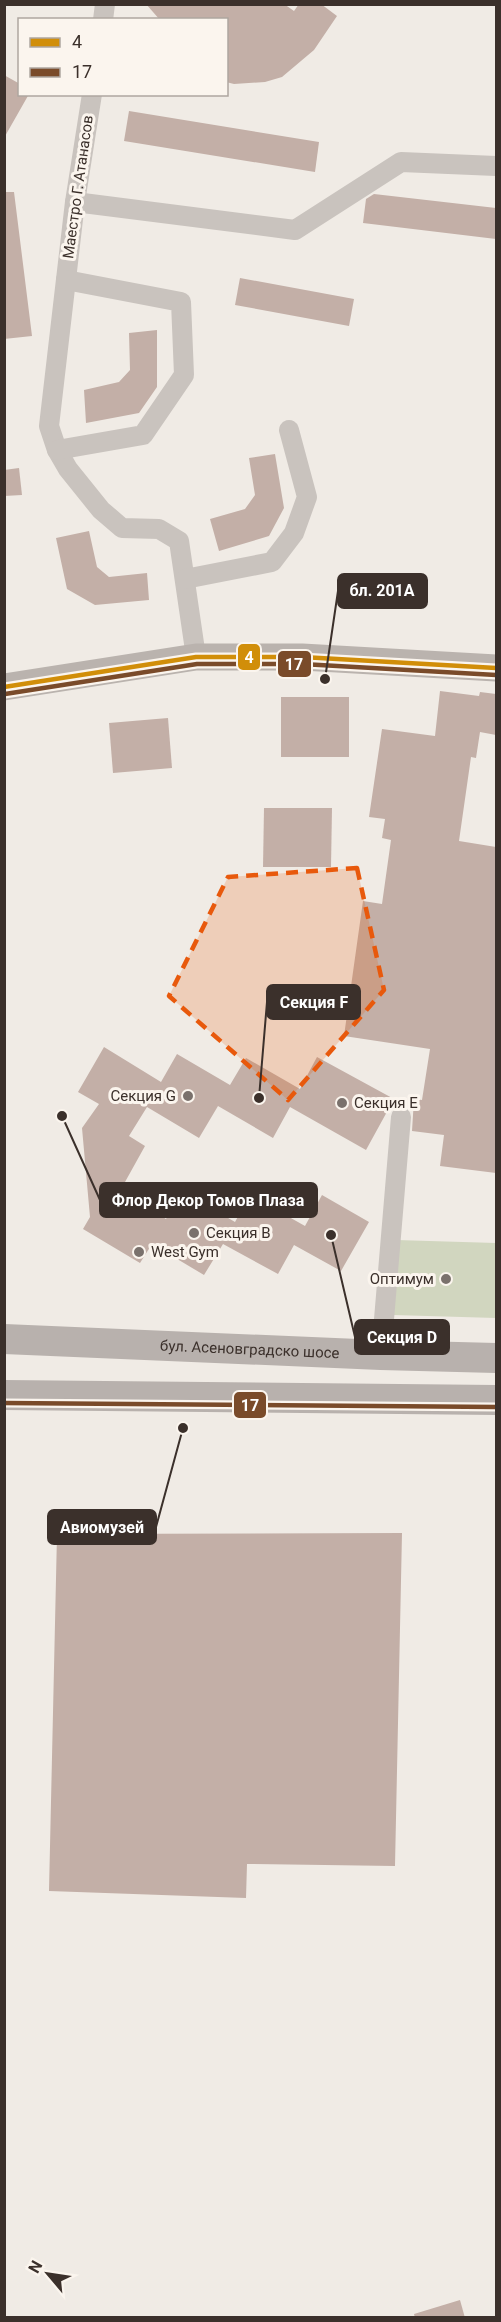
<svg xmlns="http://www.w3.org/2000/svg" width="501" height="2322" viewBox="0 0 501 2322" font-family="Roboto,sans-serif">
  <style>
    .green { fill: #d1d6bf }
    .building { fill: #c3afa7 }
    .lines { fill: none; stroke-linecap: round; stroke-linejoin: round }
    .street { stroke: #c9c3be; stroke-width: 20 }
    .secondary { stroke: #bab3ae; stroke-width: 27 }
    .primary { stroke: #b8b1ad; stroke-width: 30 }
    .bus-1-casing { stroke: #fbf5ee; stroke-width: 9 }
    .bus-2-casing { stroke: #fbf5ee; stroke-width: 9 }
    .bus-1 { stroke: #d18e09; stroke-width: 4.5 }
    .bus-2 { stroke: #7a4b2a; stroke-width: 4.5 }
    .marked { fill: #e8590c; fill-opacity: 0.2; stroke: #e8590c; stroke-width: 4.5; stroke-dasharray: 12 8; stroke-linejoin: round }
    .poi-dot { fill: #7a716c; stroke: #fbf5ee; stroke-width: 2 }
    .labels { text-anchor: middle; stroke-width: 6; stroke-linejoin: round; paint-order: stroke }
    .street-label { font-size: 15px; fill: #3b302b; stroke: #fbf5ee }
    .poi-label { font-size: 15px; fill: #3b302b; stroke: #fbf5ee; text-anchor: start }
    .leader { fill: none; stroke: #3b302b; stroke-width: 2 }
    .callout-dot { fill: #3b302b; stroke: #fbf5ee; stroke-width: 2 }
    .callout { fill: #3b302b; stroke: #3b302b; stroke-width: 2 }
    .callout-label { font-size: 16px; text-anchor: middle; font-weight: bold; fill: #fff }
    .line-badge { stroke: #fbf5ee; stroke-width: 2 }
    .badge-label { font-size: 16px; text-anchor: middle; font-weight: bold; fill: #fff }
  </style>
  <rect width="100%" height="100%" fill="#f0ebe5"/>
  <path class="green" d="M396 1240 496 1243V1318L393 1315Z"/>
  <g class="building">
    <path d="M146 4H284L294 11 299 4H321L337 16 314 50 282 77 265 82 234 84 226 82V20H160Z"/>
    <path d="M4 75 20 84V94H29L4 138Z"/>
    <path d="M129 111 319 142 315 172 124 141Z"/>
    <path d="M4 192H14L32 336 4 339Z"/>
    <path d="M374 194 496 208V239L363 223 366 199Z"/>
    <path d="M240 278 354 299 349 326 235 305Z"/>
    <path d="M157 330V387L139 413 86 423 84 390 119 382 130 370 129 333Z"/>
    <path d="M275 454 284 508 269 536 219 551 210 519 245 509 255 495 249 458Z"/>
    <path d="M19 468 22 495 4 496V470Z"/>
    <path d="M89 531 97 567 109 577 147 573 149 600 95 605 67 589 56 538Z"/>
    <path d="M440 691 479 696 480 692 496 694V735L480 732 476 758 471 757 459 841 496 847V1173L440 1166 444 1135 412 1131 414 1099 422 1100 430 1049 344 1036 363 901 382 904 391 840 382 838 385 819 369 817 382 729 435 736Z"/>
    <rect x="281" y="697" width="68" height="60"/>
    <path d="M168 718 172 768 113 773 109 723Z"/>
    <path d="M264 808H332L331 867H263Z"/>
    <path d="M104 1047 161 1082 177 1054 230 1085 246 1058 300 1089 317 1057 394 1099 366 1150 290 1107 273 1138 218 1106 199 1138 147 1107 129 1136 145 1146 120 1191 166 1219 182 1191 235 1222 250 1195 305 1226 322 1195 369 1222 341 1271 294 1245 278 1274 223 1244 204 1275 152 1244 140 1263 83 1229 90 1217 82 1128 99 1104 78 1092Z"/>
    <path d="M402 1533 395 1866 247 1864 246 1898 49 1891 57 1534Z"/>
    <path d="M460 2300 465 2318H415L414 2314Z"/>
  </g>
  <g class="lines">
    <g class="street">
      <path d="M103 20 105 4"/>
      <path d="M92 94 75 202 49 426 57 450 68 469 101 510 122 528 159 529 179 541 196 657"/>
      <path d="M75 202 295 230 401 162 496 166"/>
      <path d="M57 450 143 435 184 375 181 302 66 280"/>
      <path d="M185 579 272 562 294 533 307 497 289 430"/>
      <path d="M381 1355 401 1117"/>
    </g>
    <path class="secondary" d="M4 687 196 657H302L496 668"/>
    <g class="primary">
      <path id="s1" d="M4 1339 381 1355 496 1358"/>
      <path d="M4 1395 496 1400"/>
    </g>
    <g class="bus-1-casing">
      <path id="bus-1" d="M4 687 196 657H302L496 668"/>
    </g>
    <g class="bus-2-casing">
      <g id="bus-2">
        <path d="M5 694 197 664H302L496 675"/>
        <path d="M4 1403 496 1407"/>
      </g>
    </g>
    <use href="#bus-1" class="bus-1"/>
    <use href="#bus-2" class="bus-2"/>
  </g>
  <path class="marked" d="M357 868 384 990 288 1100 169 996 228 877Z"/>
  <g class="poi-dot">
    <circle cx="188" cy="1096" r="6"/>
    <circle cx="342" cy="1103" r="6"/>
    <circle cx="194" cy="1233" r="6"/>
    <circle cx="139" cy="1252" r="6"/>
    <circle cx="446" cy="1279" r="6"/>
  </g>
  <g class="labels">
    <g class="street-label">
      <text transform="translate(78 187) rotate(-82)" y="5">Маестро Г. Атанасов</text>
      <text dy="5" stroke="none"><textPath href="#s1" startOffset="246">бул. Асеновградско шосе</textPath></text>
    </g>
    <g class="poi-label">
      <text x="176" y="1101" text-anchor="end">Секция G</text>
      <text x="354" y="1108">Секция E</text>
      <text x="206" y="1238">Секция B</text>
      <text x="151" y="1257">West Gym</text>
      <text x="434" y="1284" text-anchor="end">Оптимум</text>
    </g>
  </g>
  <path class="leader" d="M325 679L338 591M259 1098L267 1002M62 1116L100 1200M331 1235L355 1337M183 1428L156 1527"/>
  <g class="callout-dot">
    <circle cx="325" cy="679" r="6"/>
    <circle cx="259" cy="1098" r="6"/>
    <circle cx="62" cy="1116" r="6"/>
    <circle cx="331" cy="1235" r="6"/>
    <circle cx="183" cy="1428" r="6"/>
  </g>
  <g class="callout">
    <rect x="338" y="574" width="89" height="34" rx="6"/>
    <rect x="267" y="985" width="93" height="34" rx="6"/>
    <rect x="100" y="1183" width="217" height="34" rx="6"/>
    <rect x="355" y="1320" width="94" height="34" rx="6"/>
    <rect x="48" y="1510" width="108" height="34" rx="6"/>
  </g>
  <g class="callout-label">
    <text x="382" y="596">бл. 201А</text>
    <text x="314" y="1008">Секция F</text>
    <text x="208" y="1206">Флор Декор Томов Плаза</text>
    <text x="402" y="1343">Секция D</text>
    <text x="102" y="1533">Авиомузей</text>
  </g>
  <g class="line-badge">
    <rect x="237" y="643" width="24" height="28" rx="6" fill="#d18e09"/>
    <rect x="277" y="650" width="35" height="28" rx="6" fill="#7a4b2a"/>
    <rect x="233" y="1391" width="34" height="28" rx="6" fill="#7a4b2a"/>
  </g>
  <g class="badge-label">
    <text x="249" y="663">4</text>
    <text x="294" y="670">17</text>
    <text x="250" y="1411">17</text>
  </g>
  <rect width="501" height="2322" fill="none" stroke="#3b302b" stroke-width="12"/>
  <rect x="18" y="18" width="210" height="78" fill="#fbf5ee" stroke="#aea6a0" stroke-width="1.5"/>
  <rect x="30" y="38" width="30" height="9" fill="#d18e09" stroke="#aea6a0" stroke-width="1.5"/>
  <text x="72" y="48" font-size="18" fill="#3b302b">4</text>
  <rect x="30" y="68" width="30" height="9" fill="#7a4b2a" stroke="#aea6a0" stroke-width="1.5"/>
  <text x="72" y="78" font-size="18" fill="#3b302b">17</text>
  <g transform="translate(48 2274) rotate(299)" stroke="#fbf5ee" stroke-width="4.5" paint-order="stroke">
  <path d="M0-4.5L10 22L0 15L-10 22Z" fill="#3b302b"/>
  <text y="-9" font-size="16" font-weight="bold" text-anchor="middle" fill="#3b302b">N</text>
  </g>
</svg>
